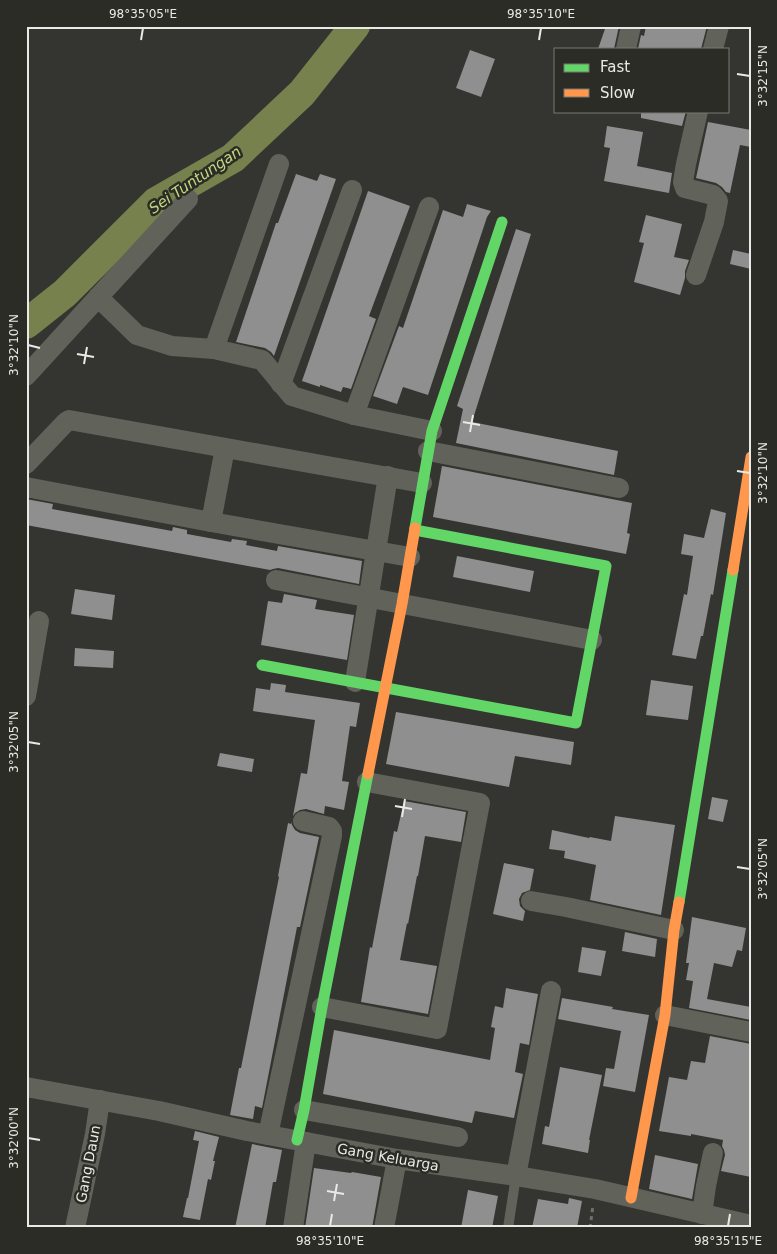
<svg xmlns="http://www.w3.org/2000/svg" width="777" height="1254" viewBox="0 0 777 1254" font-family="'DejaVu Sans',sans-serif">
  <style>
    .lines { fill: none; stroke-linecap: round; stroke-linejoin: round }
    .river { stroke: #76814d; stroke-width: 30 }
    .building { fill: #8e8f8e }
    .path { stroke: #70716c; stroke-width: 3; stroke-dasharray: 4 4; stroke-linecap: butt }
    .lane { stroke: #61635b; stroke-width: 10 }
    .street { stroke: #61635b; stroke-width: 20 }
    .fast { stroke: #63d668; stroke-width: 11 }
    .slow { stroke: #ff974d; stroke-width: 11 }
    .ticks { fill: none; stroke: #e8eae5; stroke-width: 2 }
    .labels { text-anchor: middle; stroke-width: 5; stroke-linejoin: round; paint-order: stroke }
    .street-label { font-size: 14px; fill: #e8eae5; stroke: #2b2c25 }
    .water-label { font-size: 15px; font-style: italic; fill: #c4d580; stroke: #2b2c25 }
    .neatline { fill: none; stroke: #e8eae5; stroke-width: 2 }
    .ticks-label { font-size: 12px; text-anchor: middle; fill: #e8eae5 }
  </style>
  <rect width="100%" height="100%" fill="#343530"/>
  <g class="lines">
    <path class="river" d="M26 324 65 293 156 202 233 158 302 93 355 26"/>
  </g>
  <g class="building">
    <path d="M606 26H619L614 49H598Z"/>
    <path d="M646 26H707L701 49H638L641 35 644 36Z"/>
    <path d="M470 50 495 59 481 97 456 88Z"/>
    <path d="M641 111H686L682 126 641 118Z"/>
    <path d="M708 122 751 130V147L740 145 730 193 726 192 722 187 716 183 696 178Z"/>
    <path d="M607 126 643 132 637 166 672 173 669 193 604 181 610 148 604 147Z"/>
    <path d="M296 174 317 181 320 174 336 179 274 356 271 352 265 348 236 342 276 223H278Z"/>
    <path d="M368 191 410 206 369 316 376 319 351 389 343 387 341 392 320 385V387L302 381Z"/>
    <path d="M467 204 491 211 487 217 428 395 403 387 397 404 373 396 399 326 403 328 443 210 463 217Z"/>
    <path d="M646 215 682 224 674 257 689 260 685 271V278L680 295 634 282 644 243 639 242Z"/>
    <path d="M516 229 531 234 472 422 618 451 614 475 456 443 463 409 457 406Z"/>
    <path d="M733 250 751 254V269L730 264Z"/>
    <path d="M442 466 632 503 627 533 630 534 626 554 433 517Z"/>
    <path d="M26 499 53 504 52 509 172 531 173 527 187 530V534L231 542 232 539 247 541 246 545 277 551 278 546 362 561 359 584 278 568 273 569 270 570 26 525Z"/>
    <path d="M711 509 726 513 713 595 711 594 703 636H701L696 659 672 655 684 594 687 595 693 556 681 554 684 534 704 538Z"/>
    <path d="M457 556 534 571 530 592 453 577Z"/>
    <path d="M75 589 115 595 112 620 71 614Z"/>
    <path d="M284 594 317 600 315 609 354 615 347 660 261 645 268 601 282 603Z"/>
    <path d="M75 648 114 651 113 668 74 666Z"/>
    <path d="M651 680 693 686 688 720 646 715Z"/>
    <path d="M271 683 286 685 285 692 360 703 356 727 350 726 342 781 349 782 344 810 325 806 324 814 306 809 300 810 295 813 293 816 301 773 307 774 315 720 253 711 256 688 270 690Z"/>
    <path d="M396 712 574 742 571 765 515 756 509 787 386 764Z"/>
    <path d="M220 753 254 759 252 772 217 766Z"/>
    <path d="M712 797 728 800 723 822 708 819Z"/>
    <path d="M404 801 466 812 461 842 425 836 418 876H417L408 924 407 923 400 960 437 966 428 1014 361 1002 370 947 372 948 394 831 397 832Z"/>
    <path d="M615 816 675 825 661 915 590 900 596 865 564 858 565 851 549 849 552 830 589 838 590 837 611 841Z"/>
    <path d="M291 822 292 825 295 830 300 833 319 837 300 927H297L262 1108 255 1106 253 1119 230 1115 239 1068H241L279 877 278 876 288 823 291 824Z"/>
    <path d="M504 863 534 869 530 890 522 893 519 899 520 906 525 911 523 921 493 914Z"/>
    <path d="M692 917 746 928 742 951 737 950 732 967 714 963 707 999 751 1007V1020L689 1008 693 981 686 980 689 963H686Z"/>
    <path d="M625 932 657 939 655 957 622 951Z"/>
    <path d="M582 947 606 951 601 976 578 972Z"/>
    <path d="M506 988 538 994 529 1045 520 1043 515 1072 523 1074 514 1118 475 1111 472 1123 323 1094 334 1030 490 1060 495 1028 491 1027 495 1006 503 1008Z"/>
    <path d="M562 998 613 1007 612 1009 649 1015 635 1092 603 1086 606 1068 614 1069 621 1031 558 1019Z"/>
    <path d="M710 1036 751 1044V1177L721 1171 725 1155 724 1150 722 1146 723 1140 691 1134V1136L659 1131 669 1077 687 1080 691 1061 705 1063Z"/>
    <path d="M560 1067 602 1075 589 1140H590L588 1153 542 1144 545 1126 549 1127Z"/>
    <path d="M195 1131 219 1137 213 1161H215L211 1180 208 1179 200 1220 183 1217 187 1198H188L199 1141 193 1140Z"/>
    <path d="M252 1144 282 1150 276 1182H273L265 1228H235Z"/>
    <path d="M655 1155 698 1164 692 1199 649 1189Z"/>
    <path d="M314 1168 351 1173 352 1172 381 1177 372 1228H305Z"/>
    <path d="M468 1190 498 1196 492 1228H461Z"/>
    <path d="M569 1198 582 1201 577 1228H532L538 1199 568 1204Z"/>
  </g>
  <g class="lines">
    <path class="path" d="M590 1228 593 1205"/>
    <path class="lane" d="M508 1228 516 1176"/>
    <g class="street">
      <path d="M626 49 631 26"/>
      <path d="M713 49 719 26"/>
      <path d="M279 164 214 349 262 360 292 396 354 415"/>
      <path d="M429 207 354 415 432 431"/>
      <path d="M696 275 714 222 718 201 713 195 685 188 683 182 686 164 698 111"/>
      <path d="M98 297 137 335 172 346 214 349"/>
      <path d="M26 376 188 199"/>
      <path d="M281 384 352 190"/>
      <path d="M428 451 619 488"/>
      <path d="M26 464 66 422 69 420 422 483"/>
      <path d="M26 487 211 522 410 557"/>
      <path d="M211 522 225 448"/>
      <path d="M276 580 592 640"/>
      <path d="M355 682 388 476"/>
      <path d="M26 696 39 621"/>
      <path d="M531 901 566 907 674 930"/>
      <path d="M322 1007 437 1029 480 803 367 782"/>
      <path d="M665 1015 751 1032"/>
      <path d="M26 1087 159 1111 247 1131 397 1159 516 1176 595 1189 751 1225"/>
      <path d="M304 1110 458 1137"/>
      <path d="M268 1135 332 836V831L329 827 303 821"/>
      <path d="M516 1176 551 991"/>
      <path d="M702 1214 706 1186 713 1153"/>
      <path d="M75 1228 95 1134 100 1100"/>
      <path d="M293 1228 306 1142"/>
      <path d="M384 1228 397 1159"/>
    </g>
    <g class="fast">
      <path d="M415 528 432 431 502 222"/>
      <path d="M262 665 576 723 606 566 415 530"/>
      <path d="M679 902 733 570"/>
      <path d="M297 1140 304 1110 322 1007 368 774"/>
    </g>
    <g class="slow">
      <path d="M733 570 751 457"/>
      <path d="M368 774 402 604 415 528"/>
      <path d="M631 1198 665 1015 674 930 679 902"/>
    </g>
  </g>
  <path class="ticks" d="M141 40 143 28M539 40 541 28M737 74 750 76M28 345 40 348M77 354 94 357M84 364 87 347M463 422 480 425M470 432 473 415M737 471 750 473M28 742 40 744M395 806 412 809M402 817 405 799M737 867 750 869M28 1138 40 1140M327 1191 344 1194M334 1201 337 1184M330 1226 332 1214M728 1226 730 1214"/>
  <g class="labels">
    <g class="street-label">
      <text transform="translate(388 1157) rotate(10)" y="5">Gang Keluarga</text>
      <text transform="translate(88 1164) rotate(-79)" y="5">Gang Daun</text>
    </g>
    <g class="water-label">
      <text transform="translate(195 180) rotate(-34)" y="5">Sei Tuntungan</text>
    </g>
  </g>
  <rect width="777" height="1254" fill="none" stroke="#2b2c25" stroke-width="55"/>
  <rect x="554" y="48" width="175" height="65" fill="#2b2c25" stroke="#777872"/>
  <rect x="564" y="64" width="25" height="8" fill="#63d668" stroke="#777872"/>
  <text x="600" y="72" font-size="15" fill="#e8eae5">Fast</text>
  <rect x="564" y="89" width="25" height="8" fill="#ff974d" stroke="#777872"/>
  <text x="600" y="98" font-size="15" fill="#e8eae5">Slow</text>
  <rect x="28" y="28" width="722" height="1198" class="neatline"/>
  <g class="ticks-label">
    <text x="143" y="18">98°35'05"E</text>
    <text x="541" y="18">98°35'10"E</text>
    <text transform="translate(763 76) rotate(-90)" y="4">3°32'15"N</text>
    <text transform="translate(14 345) rotate(-90)" y="4">3°32'10"N</text>
    <text transform="translate(763 473) rotate(-90)" y="4">3°32'10"N</text>
    <text transform="translate(14 742) rotate(-90)" y="4">3°32'05"N</text>
    <text transform="translate(763 869) rotate(-90)" y="4">3°32'05"N</text>
    <text transform="translate(14 1138) rotate(-90)" y="4">3°32'00"N</text>
    <text x="330" y="1245">98°35'10"E</text>
    <text x="728" y="1245">98°35'15"E</text>
  </g>
</svg>
